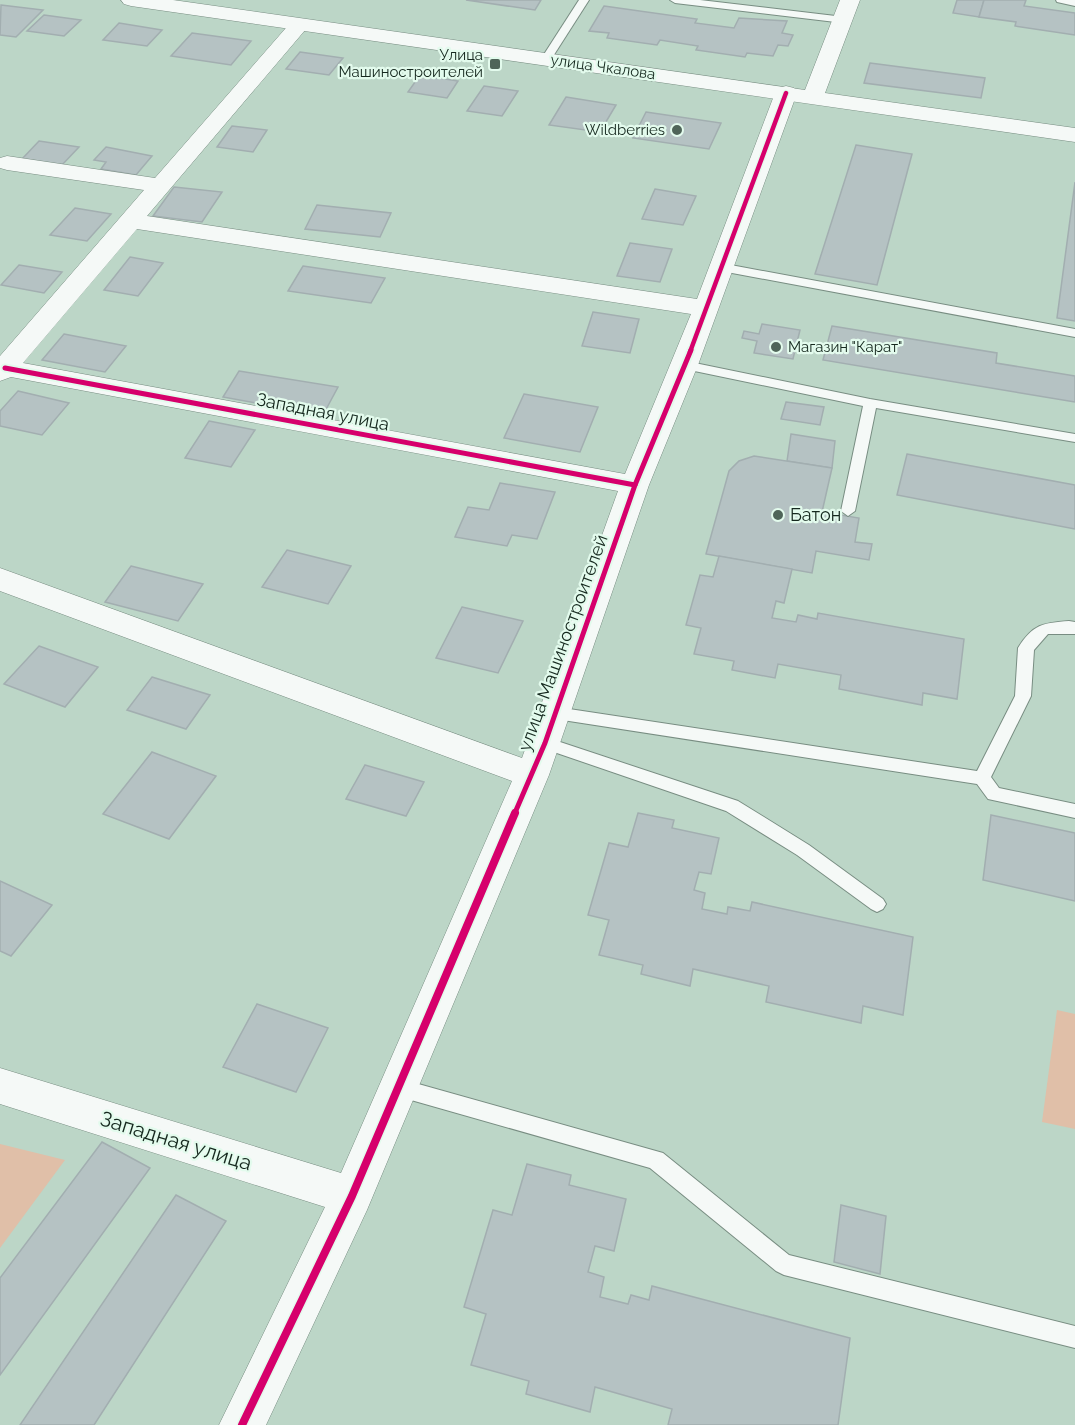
<svg xmlns="http://www.w3.org/2000/svg" width="1075" height="1425" viewBox="0 0 1075 1425" font-family="Raleway,sans-serif">
  <style>
    .green { fill: #e0bfa8 }
    .building { fill: #b5c2c3; stroke: #a2aeb0; stroke-width: 1.5 }
    .lines { fill: none; stroke-linecap: round; stroke-linejoin: round }
    .lane-casing { stroke: #788d82; stroke-width: 2 }
    .street-casing { stroke: #788d82; stroke-width: 1 }
    .secondary-casing { stroke: #788d82; stroke-width: 1 }
    .lane { fill: #f5f9f7; fill-rule: evenodd }
    .street { fill: #f5f9f7; fill-rule: evenodd }
    .secondary { fill: #f5f9f7; fill-rule: evenodd }
    .cycleway-far2-casing { stroke: #e3fbed; stroke-width: 7 }
    .cycleway-far1-casing { stroke: #e3fbed; stroke-width: 9 }
    .cycleway-casing { stroke: #e3fbed; stroke-width: 11 }
    .cycleway-far2 { stroke: #d6006c; stroke-width: 4.5 }
    .cycleway-far1 { stroke: #d6006c; stroke-width: 5 }
    .cycleway { stroke: #d6006c; stroke-width: 8 }
    .poi-dot { fill: #4f6559; stroke: #e3fbed; stroke-width: 2 }
    .labels { text-anchor: middle; stroke-width: 4.5; stroke-linejoin: round; paint-order: stroke }
    .far-poi-label { font-size: 15px; fill: #15281e; stroke: #e3fbed; text-anchor: end }
    .far-street-label { font-size: 15px; fill: #15281e; stroke: #e3fbed }
    .street-label { font-size: 18px; fill: #15281e; stroke: #e3fbed }
    .poi-label { font-size: 18px; fill: #15281e; stroke: #e3fbed; text-anchor: start }
    .near-street-label { font-size: 21px; fill: #15281e; stroke: #e3fbed }
  </style>
  <rect width="100%" height="100%" fill="#bcd6c7"/>
  <g class="green">
    <path d="M1057 1010 1075 1014V1129L1042 1122Z"/>
    <path d="M0 1144 65 1160 0 1248Z"/>
  </g>
  <g class="building">
    <path d="M466 0H541L535 10Z"/>
    <path d="M957 0H984L979 17 953 13Z"/>
    <path d="M984 0H1026L1024 6 1075 13V35L1015 26 1016 22 979 17Z"/>
    <path d="M1 5 43 10 16 37 0 35Z"/>
    <path d="M604 6 697 19 695 23 734 28 739 18 787 21 782 33 793 35 788 46 778 45 773 56 747 53 745 57 696 50 698 46 660 40 657 45 607 38 609 33 589 31Z"/>
    <path d="M44 15 81 20 64 36 27 31Z"/>
    <path d="M119 23 162 30 147 46 103 40Z"/>
    <path d="M192 33 251 41 231 65 171 56Z"/>
    <path d="M300 52 343 58 329 75 286 69Z"/>
    <path d="M870 63 985 78 981 98 864 83Z"/>
    <path d="M420 75 458 81 447 98 408 92Z"/>
    <path d="M484 86 518 91 502 116 467 111Z"/>
    <path d="M566 97 616 105 600 132 549 125Z"/>
    <path d="M646 112 721 123 709 149 633 138Z"/>
    <path d="M232 126 267 130 253 152 217 147Z"/>
    <path d="M39 141 79 147 62 165 22 159Z"/>
    <path d="M856 145 912 154 877 285 815 274Z"/>
    <path d="M106 147 152 156 136 175 101 169 106 162 94 160Z"/>
    <path d="M1075 182V321L1057 318Z"/>
    <path d="M174 187 222 192 202 222 153 216Z"/>
    <path d="M655 189 696 196 683 225 642 219Z"/>
    <path d="M317 205 391 213 380 237 305 229Z"/>
    <path d="M75 208 111 214 87 241 50 235Z"/>
    <path d="M630 243 672 249 660 282 617 276Z"/>
    <path d="M130 257 163 263 138 296 104 290Z"/>
    <path d="M19 265 62 272 44 293 1 285Z"/>
    <path d="M303 266 385 278 371 303 288 291Z"/>
    <path d="M593 312 639 319 630 353 582 346Z"/>
    <path d="M762 324 800 330 793 359 754 353 757 341 742 338 744 331 759 334Z"/>
    <path d="M832 326 997 353 996 363 1075 376V402L823 360Z"/>
    <path d="M64 334 126 346 105 372 42 360Z"/>
    <path d="M239 371 338 387 323 415 223 397Z"/>
    <path d="M18 391 69 403 42 435 0 426V411Z"/>
    <path d="M524 394 598 407 580 452 504 438Z"/>
    <path d="M786 402 824 407 820 425 781 419Z"/>
    <path d="M209 421 255 430 231 467 185 458Z"/>
    <path d="M791 434 835 441 832 468 787 461Z"/>
    <path d="M907 454 1075 485V529L897 495Z"/>
    <path d="M754 456 832 468 822 512 859 518 855 542 872 544 869 560 816 551 812 573 706 554 729 471 739 461Z"/>
    <path d="M500 483 555 492 537 539 512 535 507 546 455 537 468 507 489 510Z"/>
    <path d="M287 550 351 566 328 604 262 587Z"/>
    <path d="M719 556 792 569 784 603 776 601 772 618 796 622 798 615 817 619 818 613 964 639 957 699 923 693 922 705 839 689 841 675 778 664 775 678 732 670 734 661 694 654 701 628 686 625 700 575 713 577Z"/>
    <path d="M131 566 203 584 178 621 105 602Z"/>
    <path d="M462 607 523 621 498 673 436 658Z"/>
    <path d="M39 646 98 667 65 707 4 684Z"/>
    <path d="M152 677 210 695 186 729 127 710Z"/>
    <path d="M152 752 216 776 169 839 103 814Z"/>
    <path d="M365 765 424 782 406 816 346 799Z"/>
    <path d="M638 813 674 820 672 828 719 838 711 874 699 872 694 890 705 893 702 909 727 914 728 907 750 911 752 902 913 937 903 1015 863 1006 861 1023 766 1002 769 986 693 969 690 986 641 974 643 965 599 955 609 920 588 915 609 843 628 847Z"/>
    <path d="M991 815 1075 833V901L983 880Z"/>
    <path d="M0 881 52 905 11 956 0 951Z"/>
    <path d="M257 1004 328 1028 296 1092 223 1067Z"/>
    <path d="M102 1142 150 1168 0 1375V1278Z"/>
    <path d="M527 1164 571 1175 569 1185 626 1199 614 1251 595 1246 588 1272 604 1277 600 1297 628 1304 631 1295 649 1300 652 1286 850 1338 838 1425H668L672 1409 595 1387 590 1412 526 1394 529 1381 471 1365 486 1314 464 1307 493 1210 512 1215Z"/>
    <path d="M176 1195 226 1221 94 1425H20Z"/>
    <path d="M841 1205 886 1216 880 1274 834 1262Z"/>
  </g>
  <g class="lines">
    <g class="lane-casing">
      <g id="lane">
        <path d="M579 0H589L550 61H542L541 59Z"/>
        <path d="M670 0H700L844 17 849 20 844 23 675 3Z"/>
        <path d="M1056 0H1075V6L1057 2Z"/>
        <path d="M720 263 1075 329V337L716 270 714 267 716 264Z"/>
        <path d="M685 361 870 399 1075 434V442L876 408 855 511 848 516 841 511 863 406 680 368 678 365 680 362Z"/>
        <path d="M1069 621 1075 622V634H1048L1034 650 1031 696 991 777 999 788 1075 804V818L988 799 977 784 556 719 550 717 548 713 550 709 556 707 977 771 1015 696 1018 648C1033 624 1043 623 1069 621Z"/>
        <path d="M545 737 738 801 809 845 883 899 886 904 883 909 877 912 871 909 797 855 726 811 551 751 543 756 537 755 535 750 539 738Z"/>
        <path d="M397 1078 663 1153 789 1255 1075 1326V1348L784 1275 776 1271 650 1168 397 1096 390 1093 387 1087 390 1081Z"/>
      </g>
    </g>
    <g class="street-casing">
      <path id="street" d="M299 19 306 21 309 25 306 29 147 216 697 299 775 93 778 88 786 86 794 88 797 93 698 365 649 485 549 775 367 1210 266 1425H219L325 1207 0 1104V1068L341 1173 512 781 0 591V568L522 758 618 491 11 377 0 381V356L144 190 7 170 0 168V158L7 156 155 178 292 21ZM137 229 691 314 625 474 23 363Z"/>
    </g>
    <g class="secondary-casing">
      <path id="secondary" d="M121 0H173L805 90 840 0H860L825 93 1075 128V142L131 6 124 4Z"/>
    </g>
    <use href="#lane" class="lane"/>
    <use href="#street" class="street"/>
    <use href="#secondary" class="secondary"/>
    <g class="cycleway-far2-casing">
      <path id="cycleway-far2" d="M690 352 786 93"/>
    </g>
    <g class="cycleway-far1-casing">
      <g id="cycleway-far1">
        <path d="M5 368 635 485"/>
        <path d="M514 815 545 743 635 485 691 350"/>
      </g>
    </g>
    <g class="cycleway-casing">
      <path id="cycleway" d="M242 1425 352 1196 515 813"/>
    </g>
    <use href="#cycleway-far2" class="cycleway-far2"/>
    <use href="#cycleway-far1" class="cycleway-far1"/>
    <use href="#cycleway" class="cycleway"/>
  </g>
  <g class="poi-dot">
    <rect x="489" y="58" width="12" height="12" rx="3"/>
    <circle cx="677" cy="130" r="6"/>
    <circle cx="776" cy="347" r="6"/>
    <circle cx="778" cy="515" r="6"/>
  </g>
  <g class="labels">
    <g class="far-poi-label">
      <text x="483" y="60">Улица<tspan x="483" dy="17">Машиностроителей</tspan></text>
      <text x="665" y="135">Wildberries</text>
      <text x="788" y="352" text-anchor="start">Магазин "Карат"</text>
    </g>
    <g class="far-street-label">
      <text transform="translate(603 67) rotate(8)" y="5">улица Чкалова</text>
    </g>
    <g class="street-label">
      <text transform="translate(323 412) rotate(11)" y="6">Западная улица</text>
      <text transform="translate(563 643) rotate(-70)" y="6">улица Машиностроителей</text>
    </g>
    <g class="poi-label">
      <text x="790" y="521">Батон</text>
    </g>
    <g class="near-street-label">
      <text transform="translate(176 1141) rotate(17)" y="7">Западная улица</text>
    </g>
  </g>
</svg>
